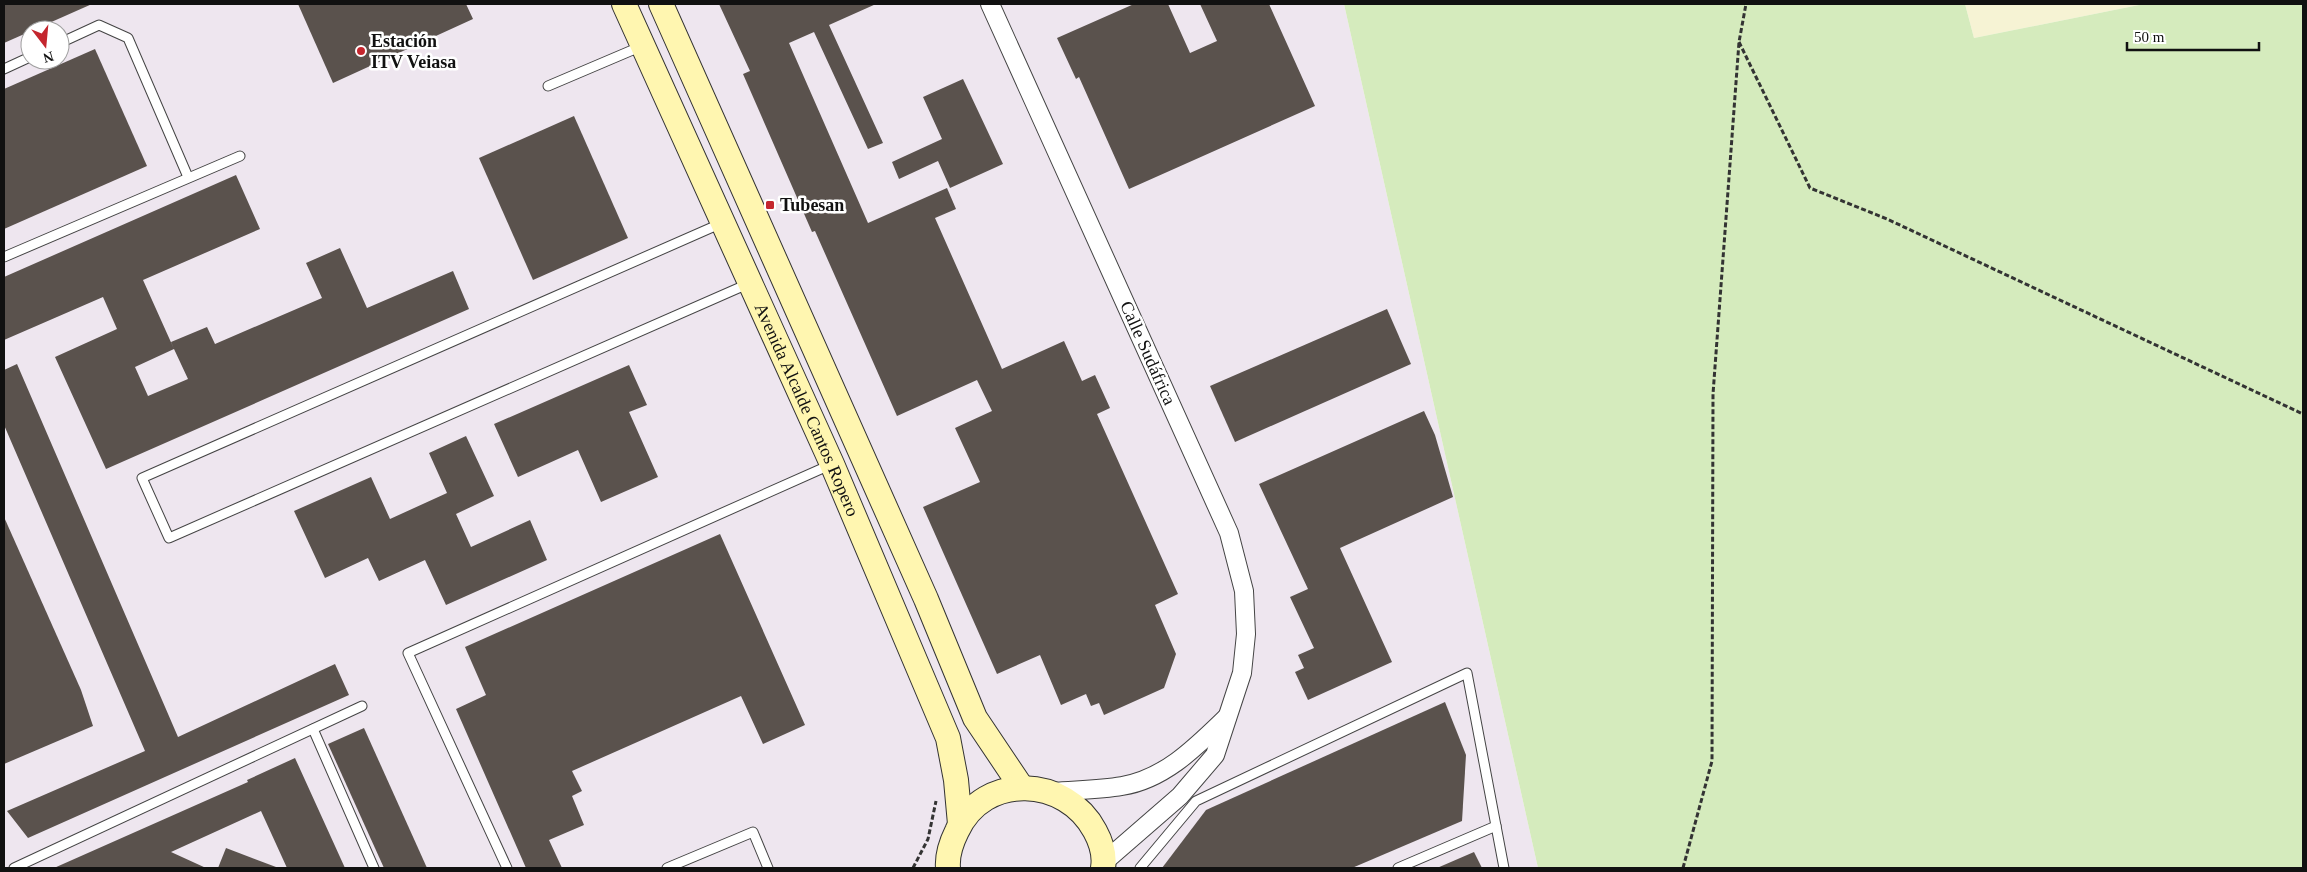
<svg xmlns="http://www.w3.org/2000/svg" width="2307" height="872" viewBox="0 0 2307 872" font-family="'Times New Roman',serif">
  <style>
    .industrial { fill: #eee6ef; fill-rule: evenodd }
    .farmland { fill: #f6f3d4 }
    .green { fill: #d5ebbd }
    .building { fill: #5a524d; fill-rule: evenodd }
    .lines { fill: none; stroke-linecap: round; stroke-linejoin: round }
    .service-casing { stroke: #444; stroke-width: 11 }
    .minor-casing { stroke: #444; stroke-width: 20 }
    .secondary-casing { stroke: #333; stroke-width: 26 }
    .path { stroke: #333; stroke-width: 3; stroke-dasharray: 5 2.5; stroke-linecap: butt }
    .service { stroke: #fff; stroke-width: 9 }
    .minor { stroke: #fff; stroke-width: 18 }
    .secondary { stroke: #fff6b0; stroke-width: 24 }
    .poi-dot { fill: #c4262e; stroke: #fff; stroke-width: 2 }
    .labels { text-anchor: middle; stroke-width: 5; stroke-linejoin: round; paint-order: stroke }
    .poi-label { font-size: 18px; font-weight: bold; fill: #111; stroke: #fff; text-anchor: start }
    .street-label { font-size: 18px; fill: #111; stroke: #fff }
  </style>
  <rect width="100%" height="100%" fill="#fffdf5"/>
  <path class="industrial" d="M4 4H1344L1538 868H4ZM30 30H60V60H30Z"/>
  <path class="farmland" d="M1965 4H2144L1974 38Z"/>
  <path class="green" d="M1344 4H1965L1974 38 2144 4H2303V868H1538Z"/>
  <g class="building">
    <path d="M4 4H92L4 43Z"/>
    <path d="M298 4H466L473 19 333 83Z"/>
    <path d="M719 4H876L829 25 883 143 868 149 814 32 789 43 868 223 947 188 956 209 935 218 1002 369 1064 341 1082 381 1095 375 1110 408 1097 414 1178 594 1155 605 1176 654 1164 688 1104 715 1099 703 1091 706 1086 694 1061 705 1040 655 997 674 923 507 980 482 955 428 992 411 977 380 897 416 815 231 812 232 743 74 750 71Z"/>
    <path d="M1134 4H1168L1190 53 1217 41 1200 4H1269L1315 106 1129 189 1079 77 1076 79 1057 38Z"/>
    <path d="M95 49 147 166 4 229V89Z"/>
    <path d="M963 79 1003 164 950 188 938 161 899 179 892 162 942 139 923 97Z"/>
    <path d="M574 116 628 238 533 280 479 158Z"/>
    <path d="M236 175 260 229 143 280 174 349 171 342 207 327 215 344 322 298 306 263 340 248 367 308 453 271 469 309 106 469 55 357 117 329 103 297 4 340V277ZM174 349 188 379 148 396 135 367Z"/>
    <path d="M1387 309 1411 364 1235 442 1210 386Z"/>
    <path d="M17 364 178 737 335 664 349 695 28 838 7 811 145 751 4 425V370Z"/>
    <path d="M629 365 647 405 629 412 658 477 601 502 578 450 518 477 494 424Z"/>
    <path d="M1424 411 1435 435 1453 497 1340 548 1392 662 1308 700 1295 672 1304 668 1298 655 1314 648 1290 597 1308 589 1259 484Z"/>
    <path d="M466 436 494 496 456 514 471 547 530 520 547 560 446 605 425 560 379 581 368 558 325 578 294 511 371 477 390 519 447 493 429 453Z"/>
    <path d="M4 517 81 690 93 726 4 764Z"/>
    <path d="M720 534 805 725 763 744 741 696 572 771 582 791 572 796 584 825 549 840 562 868H526L456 709 486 695 465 647Z"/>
    <path d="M1445 702 1466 755 1462 821 1352 868H1162L1206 810Z"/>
    <path d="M364 728 427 868H384L328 744Z"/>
    <path d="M295 758 345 868H287L261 811 171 852 206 868H54L248 782 247 780Z"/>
    <path d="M226 848 276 867V868H218Z"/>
    <path d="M1474 852 1482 868H1437Z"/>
  </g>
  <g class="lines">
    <g class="service-casing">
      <g id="service">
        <path d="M60 43 99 25 128 38 188 177"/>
        <path d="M4 69 30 57"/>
        <path d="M548 86 642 46"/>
        <path d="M722 223 142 478 169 538 750 283"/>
        <path d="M4 257 240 156"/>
        <path d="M313 729 374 868"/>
        <path d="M14 868 362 706"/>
        <path d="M507 868 408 653 830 465"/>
        <path d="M667 868 753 832 768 868"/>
        <path d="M1140 868 1196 801 1467 673 1504 868"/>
        <path d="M1398 868 1496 826"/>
      </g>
    </g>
    <g class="minor-casing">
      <g id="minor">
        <path d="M990 4 1229 533 1244 591 1246 634 1242 673 1215 755 1180 796 1104 862"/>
        <path d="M1053 792C1075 790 1099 790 1122 786 1165 779 1197 746 1227 717"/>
      </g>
    </g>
    <g class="secondary-casing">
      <g id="secondary">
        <path id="s1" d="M624 4 832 464 948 738 956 780 960 824"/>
        <path d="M661 4 926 599 975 718 1022 788"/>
        <path d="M948 868C947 856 951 843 957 831 984 772 1066 776 1095 831 1101 842 1105 856 1103 868"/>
      </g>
    </g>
    <g class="path">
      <path d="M1739 42 1810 188 1887 219 2303 414"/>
      <path d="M913 868 928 839 936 801"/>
      <path d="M1683 868 1712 761 1713 394 1739 42 1746 4"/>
    </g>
    <use href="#service" class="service"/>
    <use href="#minor" class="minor"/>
    <use href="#secondary" class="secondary"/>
  </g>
  <g class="poi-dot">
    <circle cx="361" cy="51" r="5"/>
    <rect x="765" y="200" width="10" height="10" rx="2.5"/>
  </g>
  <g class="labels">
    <g class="poi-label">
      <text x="371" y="47">Estación<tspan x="371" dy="21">ITV Veiasa</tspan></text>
      <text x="780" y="211">Tubesan</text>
    </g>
    <g class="street-label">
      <text transform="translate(1148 353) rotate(66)" y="6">Calle Sudáfrica</text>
      <text dy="6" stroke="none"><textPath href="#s1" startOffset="445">Avenida Alcalde Cantos Ropero</textPath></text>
    </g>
  </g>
  <rect width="2307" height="872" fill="none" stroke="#111111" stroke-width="10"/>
  <g transform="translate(45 45) rotate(164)"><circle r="24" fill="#ffffff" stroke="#a0a0a0"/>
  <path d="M0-4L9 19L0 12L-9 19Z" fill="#c4262e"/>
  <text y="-8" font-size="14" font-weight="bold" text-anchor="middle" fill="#111111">N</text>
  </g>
  <path d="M2127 42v8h132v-8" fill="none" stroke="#111111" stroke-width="2.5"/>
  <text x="2134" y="42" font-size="15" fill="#111111" stroke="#ffffff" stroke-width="4" paint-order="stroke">50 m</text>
</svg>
